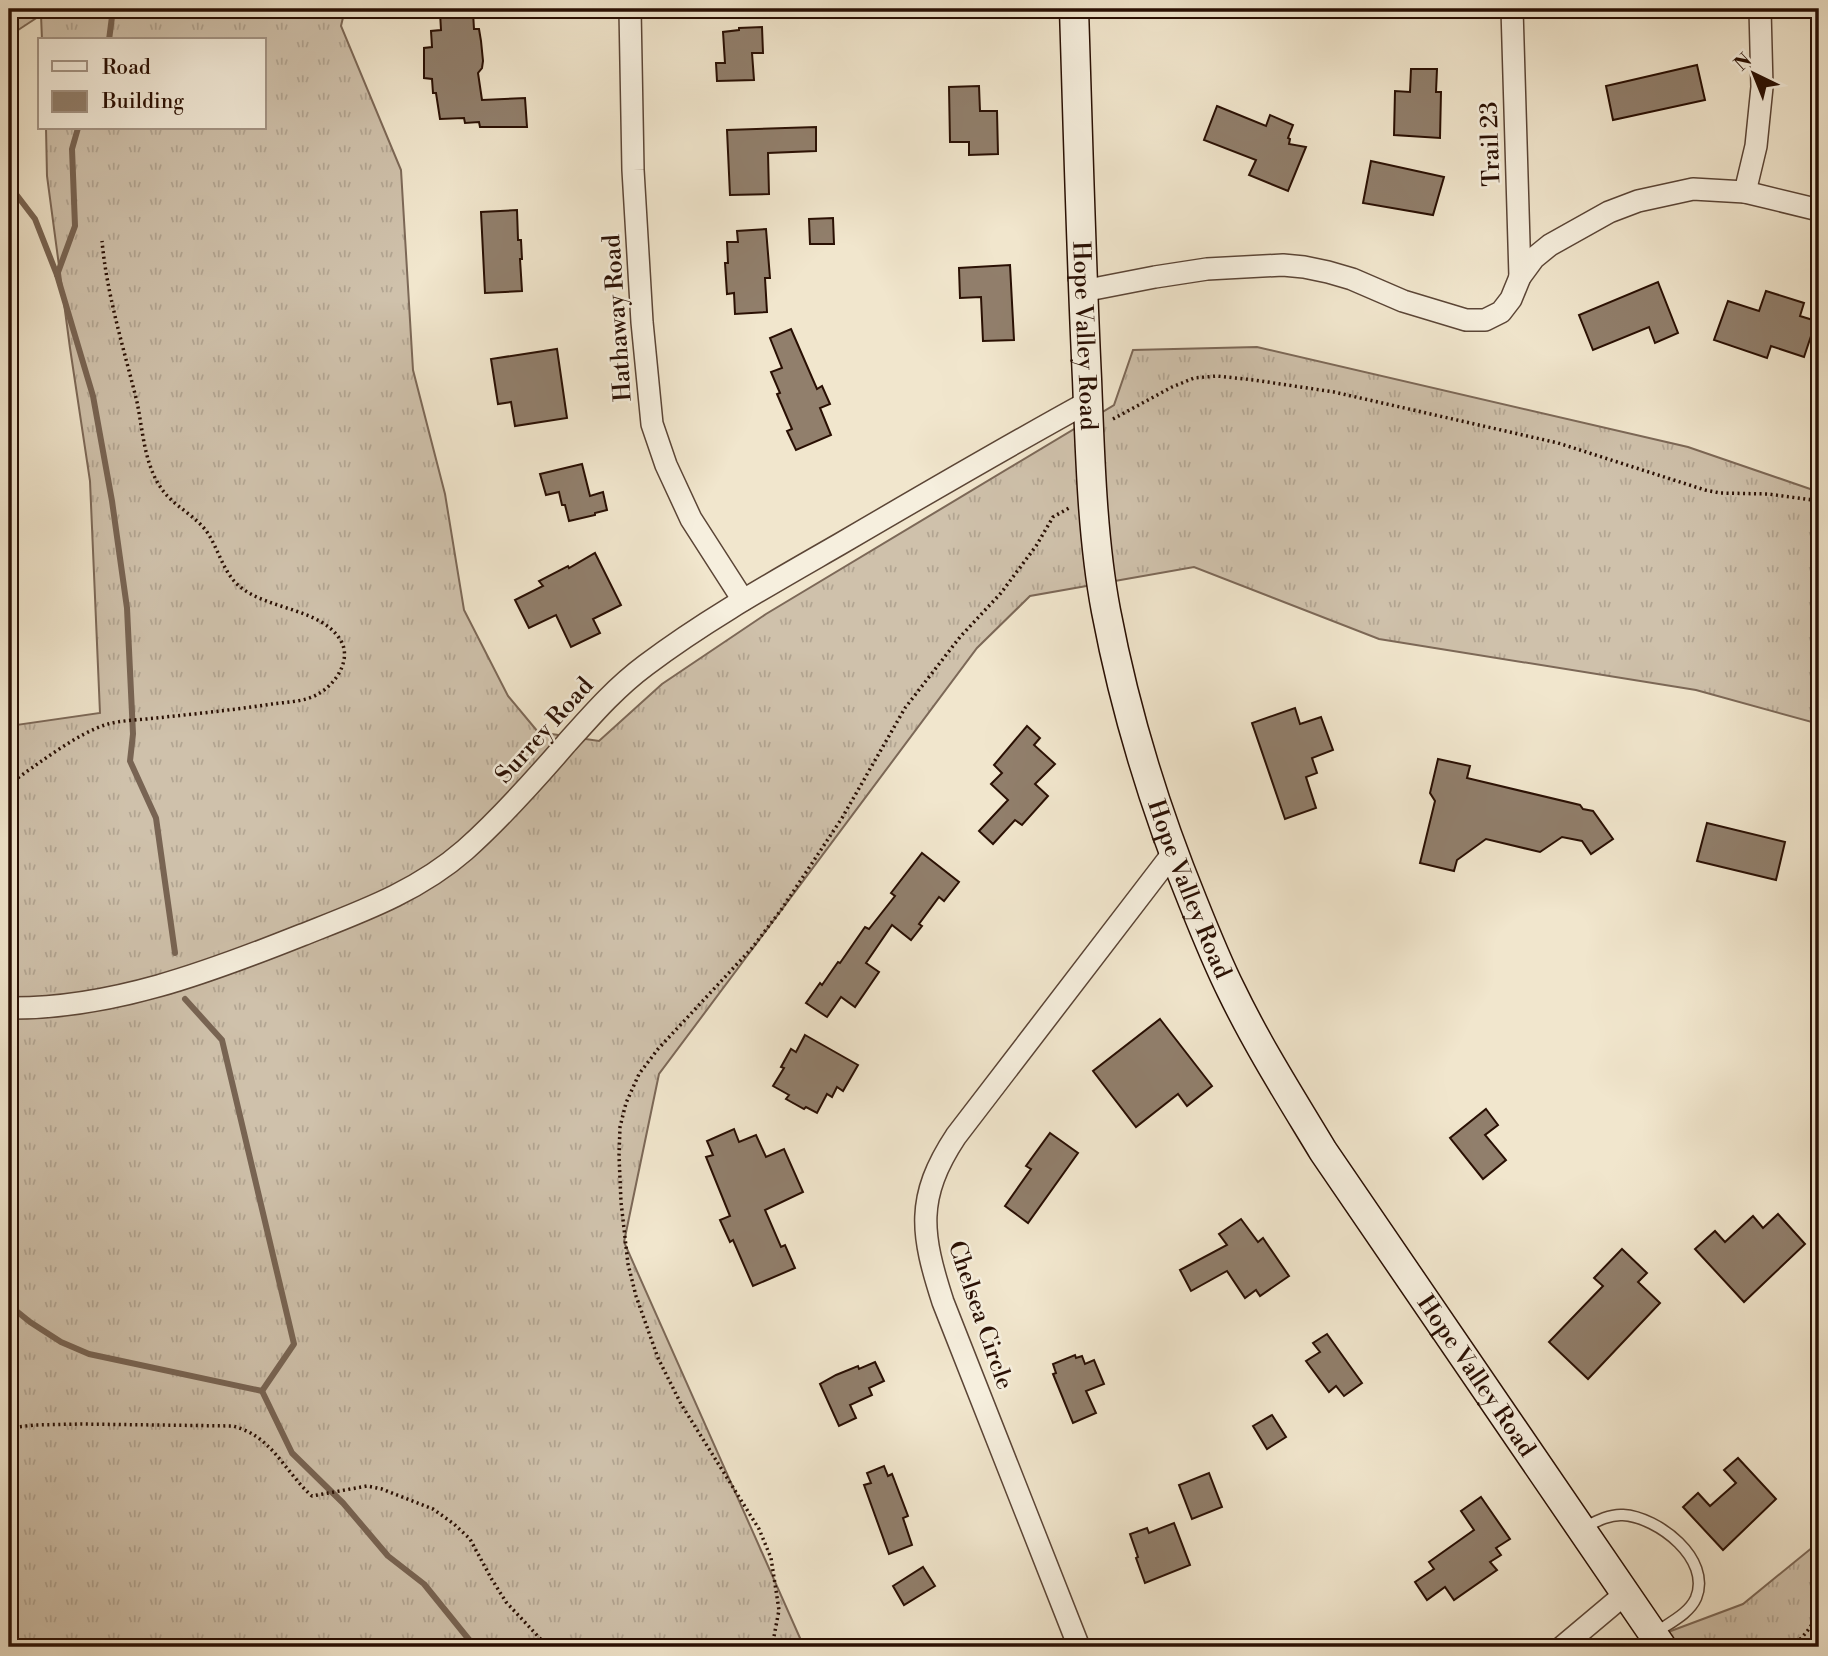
<svg xmlns="http://www.w3.org/2000/svg" width="1828" height="1656" viewBox="0 0 1828 1656" font-family="'Libre Bodoni',serif">
  <style>
    .grass { fill: url(#grass-tufts); stroke: #7c6857; stroke-width: 2 }
    .lines { fill: none; stroke-linecap: round; stroke-linejoin: round }
    .stream { stroke: #786453; stroke-width: 6 }
    .building { fill: #917f6c; stroke: #290f03; stroke-width: 2 }
    .lane-casing { stroke: #5b4536; stroke-width: 13 }
    .street-casing { stroke: #5b4536; stroke-width: 24 }
    .secondary-casing { stroke: #290f03; stroke-width: 31 }
    .path { stroke: #290f03; stroke-width: 3.5; stroke-dasharray: 2 3.5; stroke-linecap: butt }
    .lane { stroke: #f6efde; stroke-width: 10 }
    .street { stroke: #f6efde; stroke-width: 21 }
    .secondary { stroke: #f6efde; stroke-width: 28 }
    .labels { text-anchor: middle; stroke-width: 5; stroke-linejoin: round; paint-order: stroke }
    .street-label { font-size: 24px; fill: #290f03; stroke: #f6efde }
  </style>
  <defs>
    <pattern id="grass-tufts" width="24" height="20" patternUnits="userSpaceOnUse" patternTransform="scale(1.75)"><rect width="24" height="20" fill="#cfc1ab"/><path d="M3 7l-1-3M5 7V3M7 7l1-3M15 17l-1-3M17 17v-4M19 17l1-3" fill="none" stroke="#b2a592"/></pattern>
  </defs>
  <rect width="100%" height="100%" fill="#f1e6cd"/>
  <filter id="stains"><feTurbulence type="fractalNoise" baseFrequency=".00286" numOctaves="4"/><feColorMatrix values="0 0 0 0 .2 0 0 0 0 .09 0 0 0 0 .02 0 0 0 .5 -.17"/></filter>
  <radialGradient id="worn" r=".72"><stop offset=".6" stop-color="#630" stop-opacity="0"/><stop offset="1" stop-color="#630" stop-opacity=".3"/></radialGradient>
  <g class="grass">
    <path d="M9 9H345L341 26 401 170 413 370 445 494 464 610 508 696 538 732 599 741 662 684 766 614 1114 405 1133 350 1257 347 1688 447 1819 492V724L1696 690 1379 639 1194 567 1030 596 977 648 659 1074 624 1242 804 1647H9V726L100 713 90 481 70 348 47 176 46 128H264V40H42L41 15 9 36Z"/>
    <path d="M1819 1542V1647H1628L1743 1604Z"/>
  </g>
  <g class="lines">
    <g class="stream">
      <path d="M109 40 113 9"/>
      <path d="M9 185 35 219 57 275 93 396 112 501 127 608 133 734 130 761 156 818 175 953"/>
      <path d="M57 275 75 226 72 149 78 128"/>
      <path d="M185 999 222 1040 294 1344 262 1391"/>
      <path d="M9 1305 30 1322 61 1342 89 1354 262 1391"/>
      <path d="M262 1391 292 1453 343 1503 388 1556 424 1584 475 1647"/>
    </g>
  </g>
  <g class="building">
    <path d="M440 12H473L474 29H479L481 41 483 61 482 68 478 73 482 100 525 98 527 127H480L479 122 465 123 464 118 440 119 436 93H433L432 79 424 78V48L432 47 431 31 441 30Z"/>
    <path d="M762 27 763 53H752L754 80 717 81 716 63H725L723 32 739 30V28Z"/>
    <path d="M1697 65 1705 100 1613 120 1606 86Z"/>
    <path d="M1411 69H1437L1436 92H1441L1440 138 1394 135 1395 91 1410 92Z"/>
    <path d="M979 86 980 111H997L998 154 969 155V142H950L949 87Z"/>
    <path d="M1217 106 1266 126 1270 115 1293 125 1288 138 1290 139 1289 144 1306 147 1288 191 1249 175 1256 160 1204 140Z"/>
    <path d="M816 127V151L768 153 769 194 730 195 727 130Z"/>
    <path d="M1371 161 1444 177 1433 215 1363 203Z"/>
    <path d="M517 210 518 240H521L522 259H520L522 291 485 293 481 212Z"/>
    <path d="M833 218 834 244H810L809 219Z"/>
    <path d="M766 229 770 278H765L767 312 735 314 734 293 727 294 725 263H728L727 242H738L737 231Z"/>
    <path d="M1010 265 1014 340 983 341 981 297 960 298 959 268Z"/>
    <path d="M1658 282 1678 333 1655 343 1649 327 1593 350 1579 315Z"/>
    <path d="M1766 291 1804 303 1800 316 1816 321 1804 357 1771 346 1767 358 1714 340 1728 301 1759 311Z"/>
    <path d="M791 329 817 389 822 386 830 404 820 408 831 435 796 450 787 431 792 429 777 394 780 393 771 372 782 368 770 338Z"/>
    <path d="M557 349 567 418 515 426 511 402 498 404 491 359Z"/>
    <path d="M582 464 590 496 603 492 607 510 595 513V515L569 521 565 505H562L559 492 546 495 540 474Z"/>
    <path d="M595 553 621 605 593 619 600 633 571 647 556 615 529 628 515 600 543 586 539 581 568 566 569 568Z"/>
    <path d="M1295 708 1300 724 1321 717 1333 750 1312 758 1317 773 1306 777 1316 808 1285 819 1252 723Z"/>
    <path d="M1027 726 1040 738 1034 745 1055 764 1035 784 1048 796 1022 825 1015 820 993 844 979 831 1008 800 991 784 1002 773 994 765Z"/>
    <path d="M1438 759 1470 766 1467 778 1580 805 1583 809 1593 811 1613 839 1591 854 1582 841 1562 837 1540 852 1486 839 1457 860 1454 871 1420 863 1435 801 1430 793Z"/>
    <path d="M1707 823 1785 842 1776 880 1697 861Z"/>
    <path d="M922 853 959 882 944 901 939 897 919 924 922 926 911 940 892 925 866 963 879 972 855 1007 841 997 827 1017 806 1003 820 983 822 985 838 962 840 963 865 927 869 929 895 896 891 893Z"/>
    <path d="M1160 1019 1212 1086 1187 1106 1178 1094 1136 1127 1093 1071Z"/>
    <path d="M805 1035 858 1065 843 1091 837 1087 832 1097 827 1094 817 1113 806 1107 804 1109 786 1099 789 1095 773 1086 784 1068 781 1067 791 1049 796 1052Z"/>
    <path d="M1486 1109 1498 1125 1485 1135 1506 1160 1483 1179 1450 1138Z"/>
    <path d="M734 1129 739 1142 756 1135 766 1157 784 1149 803 1192 765 1210 781 1247 785 1245 795 1268 753 1286 733 1240 730 1242 720 1220 730 1216 706 1157 713 1155 707 1141Z"/>
    <path d="M1050 1133 1078 1153 1028 1223 1005 1206 1031 1169 1026 1166Z"/>
    <path d="M1778 1214 1805 1244 1744 1302 1695 1249 1715 1231 1725 1242 1753 1216 1763 1228Z"/>
    <path d="M1241 1219 1258 1242 1263 1238 1289 1276 1260 1296 1256 1290 1245 1298 1227 1271 1191 1291 1180 1270 1227 1245 1219 1234Z"/>
    <path d="M1622 1249 1647 1273 1638 1282 1660 1303 1588 1379 1549 1342 1603 1286 1594 1278Z"/>
    <path d="M1327 1334 1362 1383 1344 1396 1336 1386 1329 1392 1306 1361 1320 1352 1313 1343Z"/>
    <path d="M1075 1355 1076 1358 1082 1356 1085 1364 1094 1360 1104 1384 1086 1391 1096 1413 1073 1423 1053 1374 1056 1373 1053 1364Z"/>
    <path d="M875 1362 884 1381 869 1388 872 1395 850 1405 856 1418 839 1426 820 1384 836 1375 858 1366 859 1369Z"/>
    <path d="M1272 1415 1286 1437 1267 1449 1253 1426Z"/>
    <path d="M1738 1458 1776 1499 1723 1550 1683 1507 1698 1493 1710 1506 1736 1483 1724 1470Z"/>
    <path d="M884 1466 888 1476 892 1474 908 1516 903 1518 912 1545 889 1554 864 1485 871 1483 867 1473Z"/>
    <path d="M1209 1473 1222 1507 1192 1519 1179 1485Z"/>
    <path d="M1481 1497 1510 1539 1496 1548 1501 1555 1490 1562 1497 1570 1454 1600 1445 1587 1427 1600 1415 1582 1434 1569 1429 1562 1474 1530 1461 1511Z"/>
    <path d="M1174 1523 1190 1565 1145 1583 1136 1558 1138 1557 1130 1534 1147 1528 1149 1533Z"/>
    <path d="M923 1567 935 1586 904 1605 893 1586Z"/>
  </g>
  <g class="lines">
    <g class="lane-casing">
      <path id="lane" d="M1583 1528C1595 1522 1609 1514 1623 1515 1658 1517 1712 1559 1696 1598 1689 1614 1669 1623 1655 1633"/>
    </g>
    <g class="street-casing">
      <g id="street">
        <path d="M630 9 633 170 642 322 652 424 666 465 691 519 743 600"/>
        <path d="M1512 9 1520 277"/>
        <path d="M1745 192 1756 146 1762 87 1760 9"/>
        <path d="M1083 291 1155 277 1207 269 1283 265 1304 267 1328 272 1352 279 1403 301 1466 320H1485L1501 312 1511 299 1520 277 1534 258 1550 245 1609 212 1638 201 1693 189 1745 192 1819 210"/>
        <path d="M9 1008C111 1009 209 972 302 935 360 912 417 892 465 850 501 818 533 782 565 745 591 716 615 688 646 665 707 619 774 582 840 544 922 496 1004 448 1088 402"/>
        <path d="M1079 1647 943 1302C921 1234 915 1198 956 1136L1173 853"/>
        <path d="M1562 1647 1625 1594"/>
      </g>
    </g>
    <g class="secondary-casing">
      <g id="secondary">
        <path id="s1" d="M1074 9C1078 132 1081 256 1087 379 1090 454 1092 537 1106 611 1125 711 1155 809 1193 902 1205 932 1217 962 1231 990 1258 1046 1291 1098 1323 1151L1662 1647"/>
      </g>
    </g>
    <g class="path">
      <path d="M1113 419 1172 387 1194 378 1217 376 1254 380 1334 392 1558 443 1705 490 1720 493 1768 494 1819 501"/>
      <path d="M9 784C37 765 77 733 108 724 123 720 140 720 156 718 194 714 233 710 272 704 286 702 305 702 318 694 335 685 352 660 341 641 322 608 267 610 239 586 223 572 219 550 207 532 195 515 173 506 161 488 144 463 143 431 137 402 124 349 107 296 102 241"/>
      <path d="M9 1428 35 1425 81 1424 233 1426C240 1428 248 1431 254 1435 278 1450 291 1478 312 1496L367 1486 382 1489 433 1509 454 1524 470 1539 491 1578 506 1602 548 1647"/>
      <path d="M772 1647 779 1610 771 1558 759 1529 681 1404 658 1358 636 1296 628 1264 621 1202 619 1156 620 1127 626 1103 639 1074 658 1049 752 948 781 910 842 818 905 708 960 637 1001 593 1036 546 1053 517 1069 508"/>
      <path d="M1792 1647C1803 1637 1813 1626 1819 1611"/>
    </g>
    <use href="#lane" class="lane"/>
    <use href="#street" class="street"/>
    <use href="#secondary" class="secondary"/>
  </g>
  <g class="labels">
    <g class="street-label">
      <text transform="translate(1490 144) rotate(-92)" y="8">Trail 23</text>
      <text transform="translate(617 318) rotate(-94)" y="8">Hathaway Road</text>
      <text dy="8" stroke="none"><textPath href="#s1" startOffset="327">Hope Valley Road</textPath></text>
      <text transform="translate(544 730) rotate(-48)" y="8">Surrey Road</text>
      <text dy="8" stroke="none"><textPath href="#s1" startOffset="894">Hope Valley Road</textPath></text>
      <text transform="translate(981 1315) rotate(71)" y="8">Chelsea Circle</text>
      <text dy="8" stroke="none"><textPath href="#s1" startOffset="1461">Hope Valley Road</textPath></text>
    </g>
  </g>
  <rect width="1828" height="1656" fill="none" stroke="#f1e6cd" stroke-width="35"/>
  <rect x="10" y="10" width="1807" height="1635" fill="none" stroke="#290f03" stroke-width="3.5"/>
  <rect x="18" y="18" width="1793" height="1621" fill="none" stroke="#290f03" stroke-width="2"/>
  <rect x="38" y="38" width="228" height="91" fill="#f6efde" stroke="#a49586" stroke-width="2"/>
  <rect x="52" y="61" width="35" height="10" fill="#f6efde" stroke="#a49586" stroke-width="2"/>
  <text x="102" y="74" font-size="21" fill="#290f03">Road</text>
  <rect x="52" y="91" width="35" height="21" fill="#917f6c" stroke="#a49586" stroke-width="2"/>
  <text x="102" y="108" font-size="21" fill="#290f03">Building</text>
  <g transform="translate(1754 74) rotate(317)" stroke="#f6efde" stroke-width="5" paint-order="stroke">
  <path d="M0-5L12 26L0 18L-12 26Z" fill="#290f03"/>
  <text y="-10" font-size="19" font-weight="bold" text-anchor="middle" fill="#290f03">N</text>
  </g>
  <rect width="100%" height="100%" filter="url(#stains)"/>
  <rect width="100%" height="100%" fill="url(#worn)"/>
</svg>
